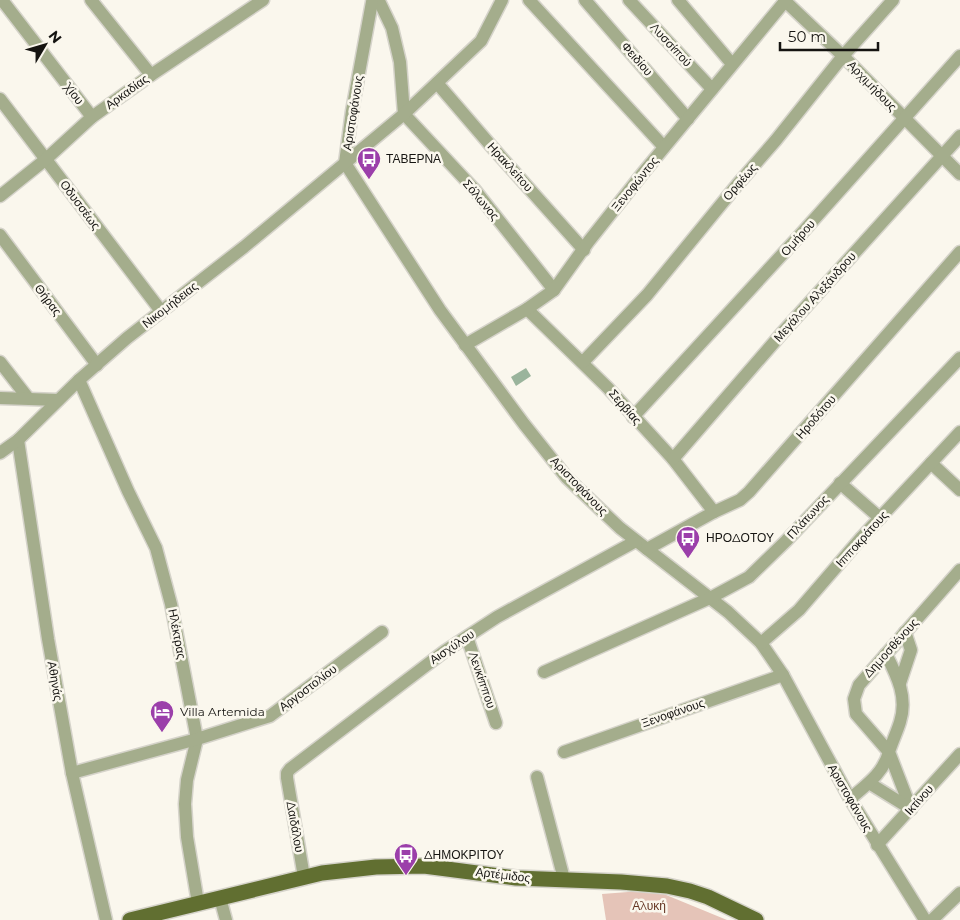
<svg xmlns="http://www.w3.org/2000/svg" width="960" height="920" viewBox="0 0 960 920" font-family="Montserrat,sans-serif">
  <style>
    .green { fill: #e5c4b8 }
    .water { fill: #9ab49c }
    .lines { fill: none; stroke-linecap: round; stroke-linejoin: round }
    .minor-casing { stroke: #d5d3ca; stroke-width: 15 }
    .major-casing { stroke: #d5d3ca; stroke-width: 18 }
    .minor { stroke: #a4ad8c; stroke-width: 12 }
    .major { stroke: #616f31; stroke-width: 15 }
    .labels { text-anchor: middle; stroke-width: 5; stroke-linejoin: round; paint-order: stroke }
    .street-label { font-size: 12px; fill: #151411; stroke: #faf7ed }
    .poi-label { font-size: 12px; fill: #151411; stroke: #faf7ed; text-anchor: start }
    .park-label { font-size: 12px; fill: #643523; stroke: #faf7ed }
  </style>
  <rect width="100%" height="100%" fill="#faf7ed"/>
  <path class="green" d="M654 890 727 920H606L602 894Z"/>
  <path class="water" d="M526 368 531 376 516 386 511 377Z"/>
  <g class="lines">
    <g class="minor-casing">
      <g id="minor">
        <path d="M2 0 92 117"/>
        <path d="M91 0 151 75"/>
        <path d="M529 0 664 147"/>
        <path d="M585 0 688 119"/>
        <path d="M629 0 712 89"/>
        <path d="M678 0 732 64"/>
        <path d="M784 0 843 56 960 174"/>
        <path d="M379 1 392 28 400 62 404 114 474 189 554 290"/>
        <path d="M372 2 352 111 345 163 440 310 524 424 567 478 620 528 728 612 761 643 783 675 850 799 925 920"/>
        <path d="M437 83 492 147 584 250"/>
        <path d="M0 99 161 311"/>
        <path d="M0 196 45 160 92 117 151 75 263 0"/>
        <path d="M0 235 97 365"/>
        <path d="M527 309 608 388 673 459 714 512"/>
        <path d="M465 345 527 309 554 290 589 241 643 173 786 0"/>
        <path d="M0 362 28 398"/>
        <path d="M583 362 647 295 737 185 776 140 843 56 893 0"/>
        <path d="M79 380 128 491 156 548 171 604 197 739 187 780 185 804 187 837 198 903"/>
        <path d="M0 398 58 400"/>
        <path d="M633 417 801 234 960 56"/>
        <path d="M18 440 48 639 72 773 106 920"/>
        <path d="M0 453 18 440 79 380 127 338 244 247 404 114 481 41 502 0"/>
        <path d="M673 459 783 332 960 136"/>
        <path d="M931 463 960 490"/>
        <path d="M840 483 880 518"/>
        <path d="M647 549 714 512 740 500 749 492 960 252"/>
        <path d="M467 637 496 723"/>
        <path d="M761 643 799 610 862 537 960 432"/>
        <path d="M886 654C897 676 908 697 900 722 897 732 892 742 889 752L911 809"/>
        <path d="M544 672 710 598 749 577 786 541 960 358"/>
        <path d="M900 683 911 650 905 632"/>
        <path d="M564 752 783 675"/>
        <path d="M72 773 197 739 270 716 382 632"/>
        <path d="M537 777 564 879"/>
        <path d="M869 783 911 809"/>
        <path d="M850 799C866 785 883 774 889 752L856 714 854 699 859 685 960 570"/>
        <path d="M877 845 960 754"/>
        <path d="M304 877 287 778V773L290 769 445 651 497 617 636 541"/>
        <path d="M220 898 226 920"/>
        <path d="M932 920 960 893"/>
      </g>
    </g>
    <g class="major-casing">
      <path id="major" d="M130 920 322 873 376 867 424 866 516 878 621 882 667 886 690 891 708 897 756 920"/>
    </g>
    <use href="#minor" class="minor"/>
    <use href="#major" class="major"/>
  </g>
  <defs>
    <g id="bus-pin" transform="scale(1.25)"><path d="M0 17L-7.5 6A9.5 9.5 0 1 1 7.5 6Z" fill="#9b3faa" stroke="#faf7ed"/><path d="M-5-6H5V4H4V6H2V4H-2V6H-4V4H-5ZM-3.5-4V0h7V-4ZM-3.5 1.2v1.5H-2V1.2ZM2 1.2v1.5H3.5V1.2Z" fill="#fff"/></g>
    <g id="hotel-pin" transform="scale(1.25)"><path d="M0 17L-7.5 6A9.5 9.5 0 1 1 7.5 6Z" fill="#9b3faa" stroke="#faf7ed"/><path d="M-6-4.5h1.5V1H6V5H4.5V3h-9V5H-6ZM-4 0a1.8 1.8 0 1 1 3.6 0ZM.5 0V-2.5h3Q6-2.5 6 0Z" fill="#fff"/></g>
  </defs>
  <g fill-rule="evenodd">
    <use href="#bus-pin" x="369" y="159"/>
    <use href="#bus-pin" x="688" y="538"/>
    <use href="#hotel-pin" x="162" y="712"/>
    <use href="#bus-pin" x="406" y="855"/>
  </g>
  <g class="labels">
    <g class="street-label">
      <text transform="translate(671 45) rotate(47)" y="4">Λυσσίπού</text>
      <text transform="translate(637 59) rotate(49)" y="4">Φειδίου</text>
      <text transform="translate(872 86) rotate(46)" y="4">Αρχιμήδους</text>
      <text transform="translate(127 92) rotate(-36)" y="4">Αρκαδίας</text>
      <text transform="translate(74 94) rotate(52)" y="4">Χίου</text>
      <text transform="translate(353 113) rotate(-81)" y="4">Αριστοφάνους</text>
      <text transform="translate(510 167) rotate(48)" y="4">Ηρακλείτου</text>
      <text transform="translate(740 182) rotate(-49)" y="4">Ορφέως</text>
      <text transform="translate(635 184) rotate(-51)" y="4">Ξενοφώντος</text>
      <text transform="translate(481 200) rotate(50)" y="4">Σόλωνος</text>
      <text transform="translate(80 205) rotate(53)" y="4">Οδυσσέως</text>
      <text transform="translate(798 238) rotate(-48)" y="4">Ομήρου</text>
      <text transform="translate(815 297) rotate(-48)" y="4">Μεγάλου Αλεξάνδρου</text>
      <text transform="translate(48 300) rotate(53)" y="4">Θήρας</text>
      <text transform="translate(170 305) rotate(-38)" y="4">Νικομήδειας</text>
      <text transform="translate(625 407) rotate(49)" y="4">Σερβίας</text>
      <text transform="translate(816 417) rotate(-49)" y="4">Ηροδότου</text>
      <text transform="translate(579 486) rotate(46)" y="4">Αριστοφάνους</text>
      <text transform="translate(808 517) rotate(-47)" y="4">Πλάτωνος</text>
      <text transform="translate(862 539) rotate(-48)" y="4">Ιπποκράτους</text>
      <text transform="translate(177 634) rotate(79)" y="4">Ηλέκτρας</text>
      <text transform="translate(452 647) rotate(-34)" y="4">Αισχύλου</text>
      <text transform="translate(891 648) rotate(-48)" y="4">Δημοσθένους</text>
      <text transform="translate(482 680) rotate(71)" y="4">Λενκίππου</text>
      <text transform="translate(55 681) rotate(80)" y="4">Αθηνάς</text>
      <text transform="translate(308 688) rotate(-37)" y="4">Αργοστολίου</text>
      <text transform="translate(673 713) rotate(-19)" y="4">Ξενοφάνους</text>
      <text transform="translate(850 798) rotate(60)" y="4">Αριστοφάνους</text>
      <text transform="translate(919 800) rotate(-48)" y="4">Ικτίνου</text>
      <text transform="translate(295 827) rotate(80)" y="4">Δαιδάλου</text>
      <text transform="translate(503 875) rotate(7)" y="4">Αρτέμιδος</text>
    </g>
    <g class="poi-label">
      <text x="386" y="163">ΤΑΒΕΡΝΑ</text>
      <text x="706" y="542">ΗΡΟΔΟΤΟΥ</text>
      <text x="180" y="716">Villa Artemida</text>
      <text x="424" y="859">ΔΗΜΟΚΡΙΤΟΥ</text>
    </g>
    <g class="park-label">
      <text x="649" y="910">Αλυκή</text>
    </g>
  </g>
  <g transform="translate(45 45) rotate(52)" stroke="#faf7ed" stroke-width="4" paint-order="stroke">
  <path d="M0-4L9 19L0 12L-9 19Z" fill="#151411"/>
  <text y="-8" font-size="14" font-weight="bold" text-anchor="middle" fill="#151411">N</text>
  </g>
  <path d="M780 42v8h98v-8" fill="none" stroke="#151411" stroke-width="2.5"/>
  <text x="788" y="42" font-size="15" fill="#151411" stroke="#faf7ed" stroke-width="4" paint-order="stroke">50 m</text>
</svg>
